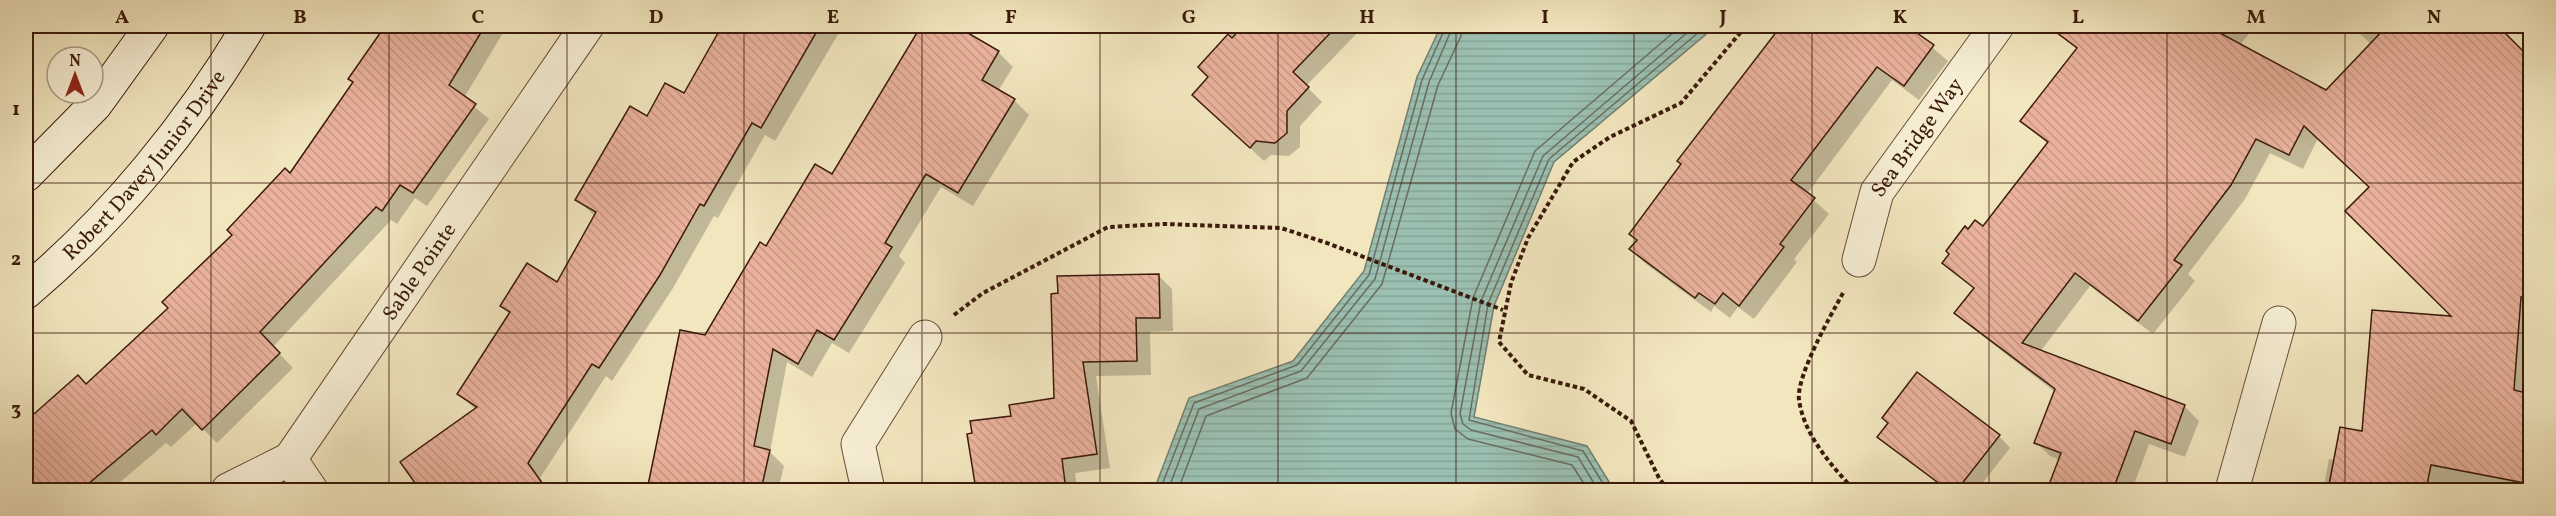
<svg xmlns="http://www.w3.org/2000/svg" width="2556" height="516" viewBox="0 0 2556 516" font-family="Vollkorn,serif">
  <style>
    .water { fill: url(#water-rules); stroke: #747e6f; stroke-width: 1.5 }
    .shadow { fill: #0003 }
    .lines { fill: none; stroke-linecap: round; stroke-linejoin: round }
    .shore { stroke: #6a6d5e; stroke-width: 1.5 }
    .building { fill: url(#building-back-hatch); stroke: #3a1a0b; stroke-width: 1.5 }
    .street-casing { stroke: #684d38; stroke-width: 35 }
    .secondary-casing { stroke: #3a1a0b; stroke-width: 35 }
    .path { stroke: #3a1a0b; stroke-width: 4; stroke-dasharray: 4.5 3; stroke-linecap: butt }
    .street { stroke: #f7efd5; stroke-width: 33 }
    .secondary { stroke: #f7efd5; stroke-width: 33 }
    .grid { fill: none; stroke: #3a1a0b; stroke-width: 1.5; stroke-opacity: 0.55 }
    .labels { text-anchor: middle; stroke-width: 5; stroke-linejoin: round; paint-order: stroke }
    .street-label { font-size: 21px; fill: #3a1a0b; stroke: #f7efd5 }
    .neatline { fill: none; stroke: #3a1a0b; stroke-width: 2 }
    .grid-label { font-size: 20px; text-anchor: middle; font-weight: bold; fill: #3a1a0b }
  </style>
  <defs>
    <pattern id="water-rules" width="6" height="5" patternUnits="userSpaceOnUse" patternTransform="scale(1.5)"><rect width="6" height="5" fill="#9bc0b2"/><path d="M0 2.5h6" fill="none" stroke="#86a498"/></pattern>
    <pattern id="building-back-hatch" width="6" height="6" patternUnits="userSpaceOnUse" patternTransform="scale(1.5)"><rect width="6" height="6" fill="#eab29c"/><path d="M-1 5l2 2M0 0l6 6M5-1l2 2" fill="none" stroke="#c99885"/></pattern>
  </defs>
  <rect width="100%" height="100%" fill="#f2e6be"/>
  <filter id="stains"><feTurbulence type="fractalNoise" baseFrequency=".00333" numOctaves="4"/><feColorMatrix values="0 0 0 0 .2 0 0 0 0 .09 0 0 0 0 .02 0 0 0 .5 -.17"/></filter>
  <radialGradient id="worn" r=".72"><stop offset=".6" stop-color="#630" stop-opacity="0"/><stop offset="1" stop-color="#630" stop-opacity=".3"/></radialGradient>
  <path class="water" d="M1441 26H1712L1711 30 1554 162 1494 306 1474 417 1587 446 1614 490H1154L1189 398 1293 361 1364 271 1417 77Z"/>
  <g class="shadow">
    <path d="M387 26H507L464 98 489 119 427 206 415 198 397 224 391 220 273 347 293 368 217 443 197 423 171 447 166 443 111 490H26V423L78 377 86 385 170 308 291 176 354 83 350 79Z"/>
    <path d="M729 26H843L775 141 765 135 718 218 714 216 673 288 612 381 606 376 540 478 549 490H422L402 462 476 410 459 394 510 314 502 306 557 284 595 216 577 200 647 118 684 95Z"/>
    <path d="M923 26H953L998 52 1013 67 998 91 1014 100 1029 115 973 206 941 187 899 256 905 263 849 353 832 343 812 377 787 362 770 452 784 466 778 490H648L681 332 706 337 767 248 832 176Z"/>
    <path d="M1238 26H1364L1306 86 1322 102 1300 126V147L1289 156 1271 155 1264 161 1207 108 1210 77 1200 67Z"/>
    <path d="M1783 26H1801L1806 29 1809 26H1919L1914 32 1948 61 1919 100 1892 80 1807 194 1829 214 1794 259 1797 262 1754 319 1738 307 1730 318 1714 306 1711 312 1646 264 1631 249 1683 165 1679 161Z"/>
    <path d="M2086 26H2255L2240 45 2326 91 2371 44 2351 26H2495L2530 60V490H2323L2329 459 2335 460 2364 433 2455 318 2371 187 2318 138 2303 169 2270 153 2245 199 2188 274 2195 281 2153 334 2090 286 2040 352 2185 407 2199 421 2185 457 2149 444 2132 490H2048L2060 460 2050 456 2036 442 2055 392 1971 327 1956 313 1975 289 1944 262 1968 231 1983 228 2048 144 2022 121 2079 49 2072 43Z"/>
    <path d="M1158 275 1172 289 1173 331 1150 332 1151 375 1096 376 1110 468 1075 473 1077 490H946L945 487 976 482 1013 417 1055 399 1053 295Z"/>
    <path d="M1879 436H1999L2010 448 1977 490H1946Z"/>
  </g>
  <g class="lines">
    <g class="shore">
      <path d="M1160 490 1194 403 1297 365 1369 275 1422 80 1446 26"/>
      <path d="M1168 490 1199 409 1301 371 1375 279 1429 82 1453 26"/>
      <path d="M1178 490 1206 416 1307 378 1382 284 1438 85 1461 36 1462 26"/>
      <path d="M1588 490 1572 465 1468 439 1455 429 1451 413 1473 298 1535 151 1681 26"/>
      <path d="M1598 490 1578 457 1471 430 1463 424 1460 414 1481 301 1543 156 1695 26"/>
      <path d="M1607 490 1583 451 1469 420 1488 304 1549 159 1706 26"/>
    </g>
  </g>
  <g class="building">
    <path d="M385 26H485L449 85 476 104 413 193 400 185 382 211 376 207 260 332 280 353 202 430 182 409 156 435 152 430 81 490H26V421L78 375 86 384 168 308 162 302 232 235 227 230 285 168 290 173 353 82 348 79Z"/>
    <path d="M722 26H820L761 128 752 123 704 206 700 204 660 275 599 368 592 364 528 463 547 490H420L400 462 477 407 457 394 510 312 500 306 527 263 557 282 596 212 575 200 630 106 647 116 665 83 684 93Z"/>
    <path d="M921 26H956L999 51 982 80 1015 99 958 193 926 174 885 243 892 247 834 340 817 330 798 364 773 349 754 446 770 450 761 490H647L680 330 705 335 760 242 766 246 815 164 832 174Z"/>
    <path d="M1243 26H1337L1293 72 1309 87 1287 111V133L1275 143 1256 141 1250 148 1192 95 1208 77 1198 67 1228 34 1232 38Z"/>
    <path d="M1781 26H1907L1934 45 1904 86 1877 67 1791 180 1815 198 1780 244 1784 247 1739 306 1723 293 1715 304 1699 293 1695 298 1629 249 1637 240 1629 234 1681 164 1677 161Z"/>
    <path d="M2048 26H2207L2326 90 2387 26H2498L2530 58V297H2521L2514 390 2530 394V484L2431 465 2426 490H2328L2340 427 2362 431 2372 310 2451 316 2345 211 2369 187 2304 126 2289 155 2256 139 2231 185 2174 260 2182 265 2138 321 2075 273 2022 343 2185 405 2171 444 2135 431 2113 490H2047L2061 453 2034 443 2055 389 1954 313 1974 288 1942 263 1949 254 1946 251 1965 226 1968 229 1975 220 1983 226 2048 142 2020 121 2077 48Z"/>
    <path d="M1159 274 1160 318H1136L1137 361 1083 362 1097 454 1062 459 1066 490H976L967 434 972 433 970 421 1011 416 1009 405 1054 398 1051 294 1058 293 1057 276Z"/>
    <path d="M1917 372 2000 435 1957 490H1948L1877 437 1888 423 1882 418Z"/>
  </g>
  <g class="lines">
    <g class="street-casing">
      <g id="street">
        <path id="s1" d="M1859 260 1877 192 1997 26"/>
        <path d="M290 459 311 490"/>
        <path id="s2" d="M228 490 290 459 587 26"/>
        <path d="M868 490 858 444 925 337"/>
        <path d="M2232 490 2279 323"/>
      </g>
    </g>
    <g class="secondary-casing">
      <g id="secondary">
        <path d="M26 175 95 105 152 26"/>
        <path id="s3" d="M26 292C114 218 190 125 249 26"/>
      </g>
    </g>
    <g class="path">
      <path d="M1843 293C1831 315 1796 376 1799 400 1804 435 1831 465 1854 490"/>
      <path d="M954 315 983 293 1108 227 1164 224 1281 228 1327 243 1503 310"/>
      <path d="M1668 490 1659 478 1631 421 1584 389 1528 375 1499 342 1511 283 1528 238 1573 162 1610 137 1681 103 1746 26"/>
    </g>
    <use href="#street" class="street"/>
    <use href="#secondary" class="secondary"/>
  </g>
  <path class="grid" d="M211 26V490M389 26V490M567 26V490M744 26V490M922 26V490M1100 26V490M1278 26V490M1456 26V490M1634 26V490M1812 26V490M1989 26V490M2167 26V490M2345 26V490M26 183H2530M26 333H2530"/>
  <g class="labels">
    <g class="street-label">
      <text dy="7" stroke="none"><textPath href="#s1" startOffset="138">Sea Bridge Way</textPath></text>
      <text dy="7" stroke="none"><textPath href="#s3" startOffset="174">Robert Davey Junior Drive</textPath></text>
      <text dy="7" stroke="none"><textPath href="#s2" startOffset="297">Sable Pointe</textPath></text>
    </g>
  </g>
  <rect width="2556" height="516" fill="none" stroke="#f2e6be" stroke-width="66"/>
  <g transform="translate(75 75)"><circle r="28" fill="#f7efd5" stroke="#ab9a84" stroke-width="1.5"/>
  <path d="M0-4.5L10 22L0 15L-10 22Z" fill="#8f2418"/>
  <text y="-9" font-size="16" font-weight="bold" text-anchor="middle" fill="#3a1a0b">N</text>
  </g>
  <rect x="33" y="33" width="2490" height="450" class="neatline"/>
  <g class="grid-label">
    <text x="122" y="23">A</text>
    <text x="300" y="23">B</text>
    <text x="478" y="23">C</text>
    <text x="656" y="23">D</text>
    <text x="833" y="23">E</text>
    <text x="1011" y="23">F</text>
    <text x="1189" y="23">G</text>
    <text x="1367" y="23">H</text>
    <text x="1545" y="23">I</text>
    <text x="1723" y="23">J</text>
    <text x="1900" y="23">K</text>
    <text x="2078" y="23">L</text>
    <text x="2256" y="23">M</text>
    <text x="2434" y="23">N</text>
    <text x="16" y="115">1</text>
    <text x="16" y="265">2</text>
    <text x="16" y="415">3</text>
  </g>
  <rect width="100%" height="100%" filter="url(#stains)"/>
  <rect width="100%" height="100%" fill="url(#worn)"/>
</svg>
